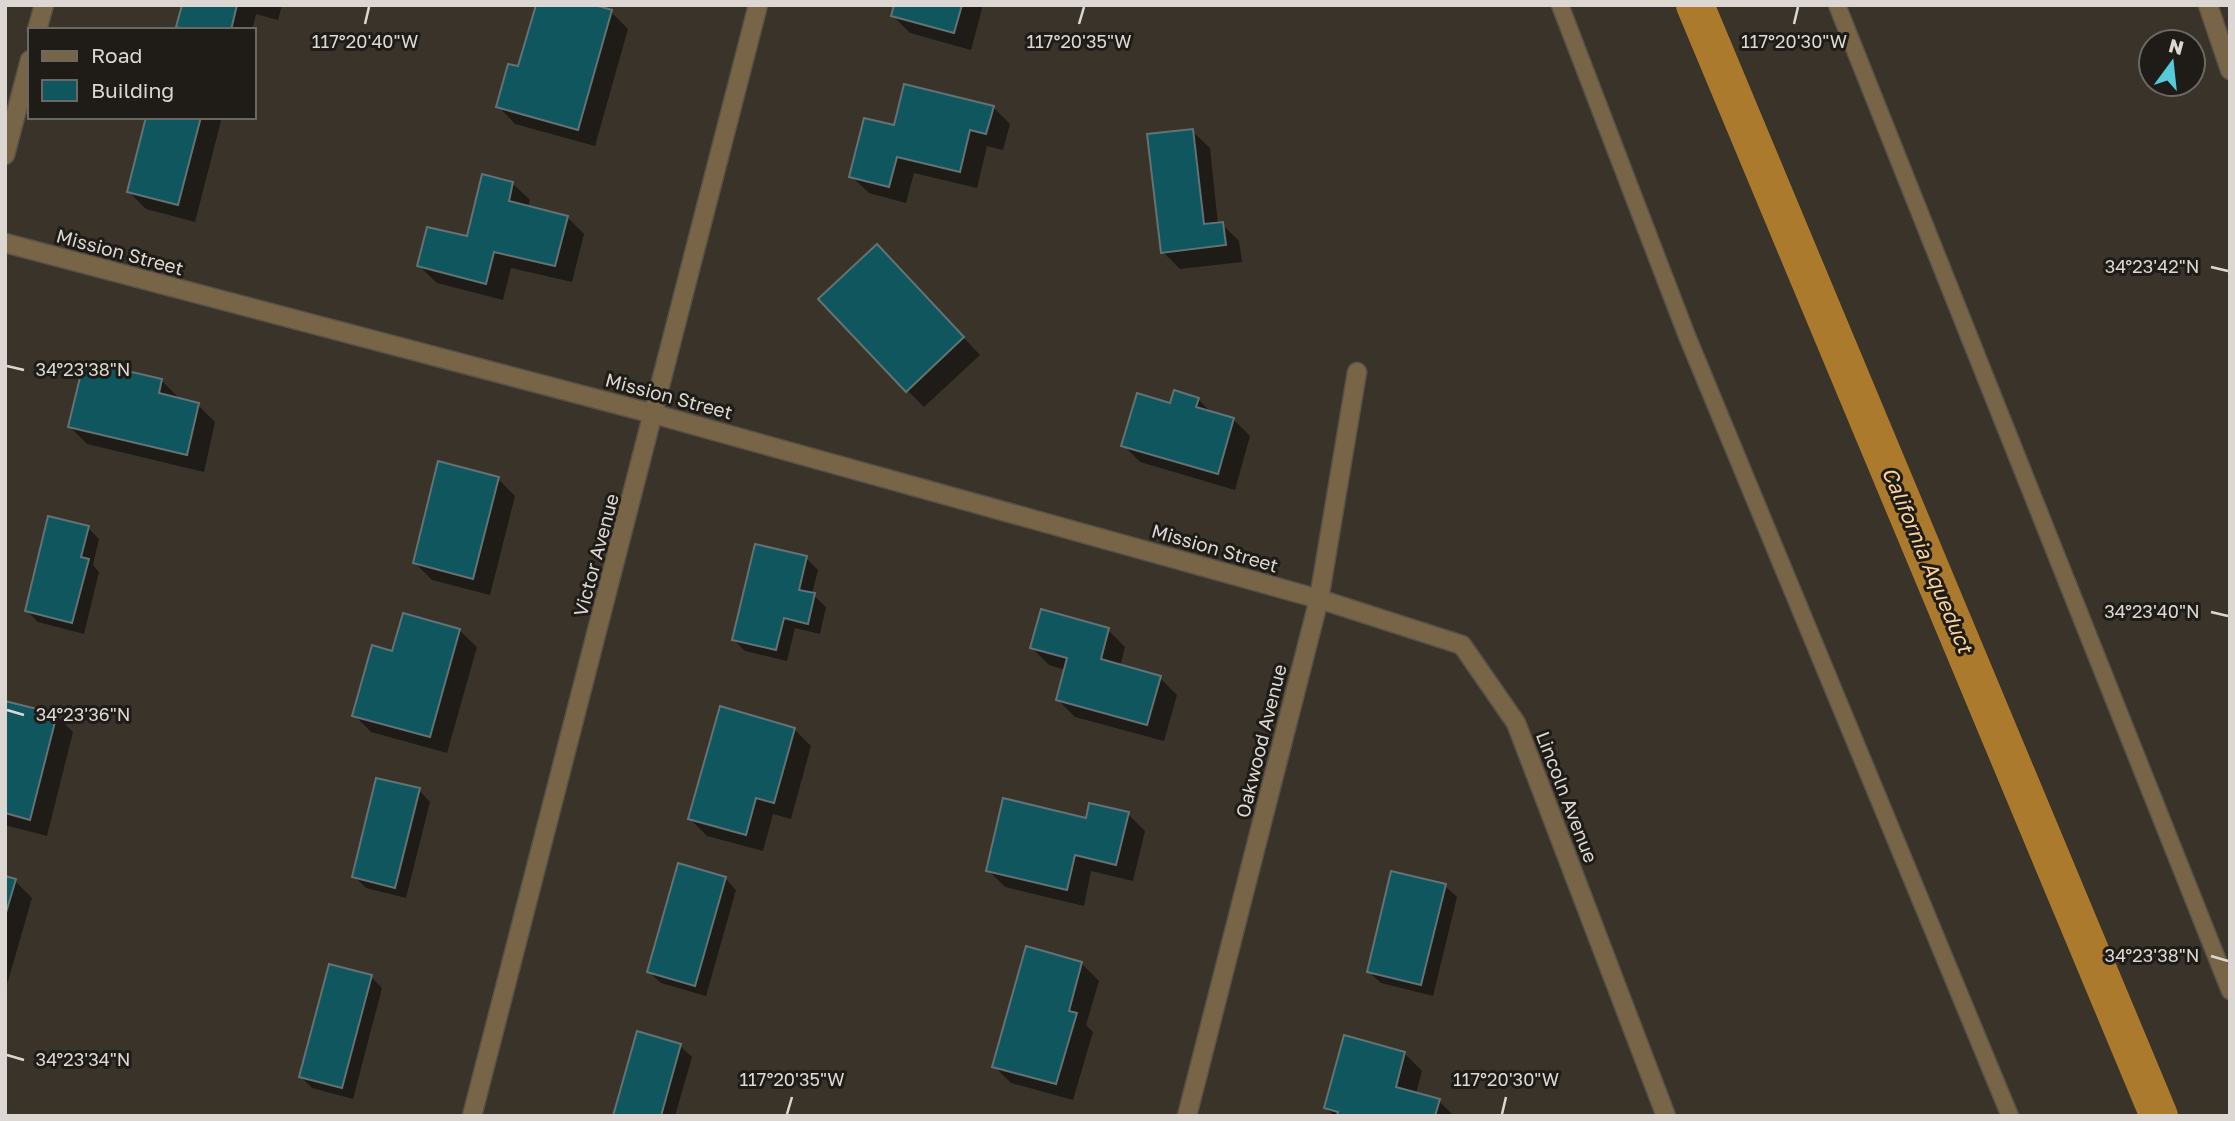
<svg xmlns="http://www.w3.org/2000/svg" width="2235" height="1121" viewBox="0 0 2235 1121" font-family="'Golos Text',sans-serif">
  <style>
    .shadow { fill: #0007 }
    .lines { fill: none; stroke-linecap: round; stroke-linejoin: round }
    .canal { stroke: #ab7a2c; stroke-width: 38 }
    .building { fill: #10565f; stroke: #637274; stroke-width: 2 }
    .lane-casing { stroke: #575148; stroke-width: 19 }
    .street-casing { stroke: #575148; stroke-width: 21 }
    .lane { stroke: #786447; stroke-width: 16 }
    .street { stroke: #786447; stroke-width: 18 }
    .ticks { fill: none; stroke: #dcd7d2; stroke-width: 2.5 }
    .labels { text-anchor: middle; stroke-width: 6; stroke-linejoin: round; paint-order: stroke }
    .street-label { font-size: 19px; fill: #dcd7d2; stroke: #1f1c17 }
    .water-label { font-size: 21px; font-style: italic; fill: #fad29b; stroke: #1f1c17 }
    .ticks-label { font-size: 18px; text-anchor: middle; fill: #dcd7d2; stroke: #1f1c17; stroke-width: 6; stroke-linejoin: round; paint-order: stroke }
  </style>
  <rect width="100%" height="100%" fill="#3a332a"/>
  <g class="shadow">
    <path d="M183 5H282L278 20 256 14 252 30H182L178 26Z"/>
    <path d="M896 5H983L971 50 910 33 893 16Z"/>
    <path d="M611 12 628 29 595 146 515 124 498 106 520 69Z"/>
    <path d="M993 107 1010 124 1003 150 987 146 977 188 914 173 906 203 869 193 851 176 895 127Z"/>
    <path d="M148 117H222L195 222 146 209 129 192Z"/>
    <path d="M1192 131 1210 148 1218 224H1222L1239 241 1242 262 1180 269 1163 252Z"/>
    <path d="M512 183 530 200 528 207 567 217 584 234 572 282 511 268 503 300 437 283 419 266 468 238Z"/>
    <path d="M894 264 980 355 924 407 907 390Z"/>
    <path d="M162 381 179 398 198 405 215 422 204 472 87 444 70 427Z"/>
    <path d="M1198 399 1212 413 1233 419 1250 436 1235 490 1140 462 1123 445 1172 405Z"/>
    <path d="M498 479 515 496 490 595 432 580 415 563Z"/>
    <path d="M88 528 99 539 93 565 99 572 84 634 38 622 27 611Z"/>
    <path d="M806 558 818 570 812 594 826 607 820 634 795 628 787 661 745 651 733 639Z"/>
    <path d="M459 630 477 647 447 753 371 732 354 715 393 653Z"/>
    <path d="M1108 630 1125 647 1120 667 1160 678 1177 695 1164 741 1075 717 1058 700 1066 670 1049 665 1032 648Z"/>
    <path d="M5 703 56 715 73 732 47 836 5 825Z"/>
    <path d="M794 729 811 746 791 819 773 814 763 851 707 836 690 819Z"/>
    <path d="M419 790 430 802 406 898 366 888 354 876Z"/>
    <path d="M1128 814 1145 831 1133 881 1091 871 1084 906 1005 887 988 870 1087 820Z"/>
    <path d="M5 878 15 881 32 898 6 988Z"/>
    <path d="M725 878 736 890 706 996 661 983 649 972Z"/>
    <path d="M1445 886 1457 897 1433 996 1381 983 1369 972Z"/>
    <path d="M1082 964 1099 981 1086 1025 1093 1032 1073 1100 1011 1083 994 1066Z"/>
    <path d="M371 977 382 988 353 1099 312 1088 301 1077Z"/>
    <path d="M1345 1038 1405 1054 1422 1071 1416 1094 1439 1101 1454 1116H1334L1326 1108Z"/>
    <path d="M680 1046 692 1057 675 1116H615Z"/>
  </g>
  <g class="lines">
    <path class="canal" d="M1695 5 2159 1116"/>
  </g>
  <g class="building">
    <path d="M182 5H237L231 30H188L176 27Z"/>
    <path d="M536 5H595L612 10 578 130 496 107 508 64 518 66Z"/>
    <path d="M894 5H962L954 33 891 16Z"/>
    <path d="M904 84 994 106 986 134 970 130 960 172 897 157 889 187 849 177 864 118 894 125Z"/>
    <path d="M146 117H201L178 205 127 192Z"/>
    <path d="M1193 129 1204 224 1223 222 1226 245 1161 253 1147 134Z"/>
    <path d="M482 174 513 182 509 201 568 216 555 266 494 252 486 284 417 266 427 227 467 236Z"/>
    <path d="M877 244 964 337 906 392 818 299Z"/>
    <path d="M84 361 162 379 159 393 199 403 187 455 68 427Z"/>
    <path d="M1174 390 1199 398 1196 407 1234 418 1218 474 1121 446 1137 393 1170 403Z"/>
    <path d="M438 461 499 477 473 579 413 563Z"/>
    <path d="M48 516 89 526 81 557 89 559 72 623 25 611Z"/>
    <path d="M755 544 807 556 799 590 815 593 808 624 784 618 776 650 732 640Z"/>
    <path d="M1041 609 1109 628 1101 659 1161 676 1147 725 1056 700 1067 658 1030 648Z"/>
    <path d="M403 613 460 629 430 737 352 716 372 645 392 651Z"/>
    <path d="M5 701 57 714 30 820 5 813Z"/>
    <path d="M720 706 795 728 774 803 756 798 746 835 688 819Z"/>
    <path d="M376 778 420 788 395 888 352 877Z"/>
    <path d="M1003 798 1086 818 1089 803 1129 812 1116 865 1075 855 1067 890 986 871Z"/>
    <path d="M678 863 726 877 695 986 647 972Z"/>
    <path d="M1391 871 1446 884 1421 985 1367 972Z"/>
    <path d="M5 876 16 879 5 916Z"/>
    <path d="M1026 946 1082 962 1069 1011 1077 1013 1056 1084 992 1067Z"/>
    <path d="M329 964 372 975 342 1088 299 1077Z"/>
    <path d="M637 1031 681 1044 661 1116H613Z"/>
    <path d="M1344 1035 1405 1052 1396 1087 1440 1099 1435 1116H1337L1338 1112 1324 1108Z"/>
  </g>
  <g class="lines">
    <g class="lane-casing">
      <g id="lane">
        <path d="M1560 5 1687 336 2010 1116"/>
        <path d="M1837 5 2230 991"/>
      </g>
    </g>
    <g class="street-casing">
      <g id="street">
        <path d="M2208 5 2230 70"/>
        <path d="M37 30 44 5"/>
        <path d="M5 155 30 60"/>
        <path d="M5 243 654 414 1319 599 1462 645 1516 723 1666 1116"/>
        <path d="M472 1116 758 5"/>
        <path d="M1187 1116 1319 599 1357 372"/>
      </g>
    </g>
    <use href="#lane" class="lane"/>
    <use href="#street" class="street"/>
  </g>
  <path class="ticks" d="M365 24 369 7M1079 24 1084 7M1794 24 1798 7M2211 267 2228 271M7 366 24 370M2211 612 2228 616M7 710 24 715M2211 956 2228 961M7 1055 24 1060M787 1114 792 1097M1502 1114 1506 1097"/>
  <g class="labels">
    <g class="street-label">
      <text transform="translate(120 252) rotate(15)" y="7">Mission Street</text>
      <text transform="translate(669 396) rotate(15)" y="7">Mission Street</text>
      <text transform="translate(1215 548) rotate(16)" y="7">Mission Street</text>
      <text transform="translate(596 555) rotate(-75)" y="7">Victor Avenue</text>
      <text transform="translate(1261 741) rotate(-76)" y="7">Oakwood Avenue</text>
      <text transform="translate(1567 797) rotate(69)" y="7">Lincoln Avenue</text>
    </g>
    <g class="water-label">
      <text transform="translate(1927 560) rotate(67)" y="7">California Aqueduct</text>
    </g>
  </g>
  <g class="ticks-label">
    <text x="365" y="48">117°20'40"W</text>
    <text x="1079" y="48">117°20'35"W</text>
    <text x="1794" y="48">117°20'30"W</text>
    <text x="2152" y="273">34°23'42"N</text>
    <text x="83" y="376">34°23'38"N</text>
    <text x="2152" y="618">34°23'40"N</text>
    <text x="83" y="721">34°23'36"N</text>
    <text x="2152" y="962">34°23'38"N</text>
    <text x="83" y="1066">34°23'34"N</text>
    <text x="792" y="1086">117°20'35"W</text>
    <text x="1506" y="1086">117°20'30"W</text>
  </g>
  <rect width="2235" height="1121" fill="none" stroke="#dcd7d2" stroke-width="14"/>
  <rect x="28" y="28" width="228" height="91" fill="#1f1c17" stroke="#6b6762" stroke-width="2"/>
  <rect x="42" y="51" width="35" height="10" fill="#786447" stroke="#6b6762" stroke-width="2"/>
  <text x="91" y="63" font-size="21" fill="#dcd7d2">Road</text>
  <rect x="42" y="80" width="35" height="21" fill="#10565f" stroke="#6b6762" stroke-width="2"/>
  <text x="91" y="98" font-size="21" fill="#dcd7d2">Building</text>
  <g transform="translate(2172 63) rotate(15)"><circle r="33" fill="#1f1c17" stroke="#6b6762" stroke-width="2"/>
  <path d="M0-5L12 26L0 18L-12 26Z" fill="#53cbdb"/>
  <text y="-10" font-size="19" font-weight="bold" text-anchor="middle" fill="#dcd7d2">N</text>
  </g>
</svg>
